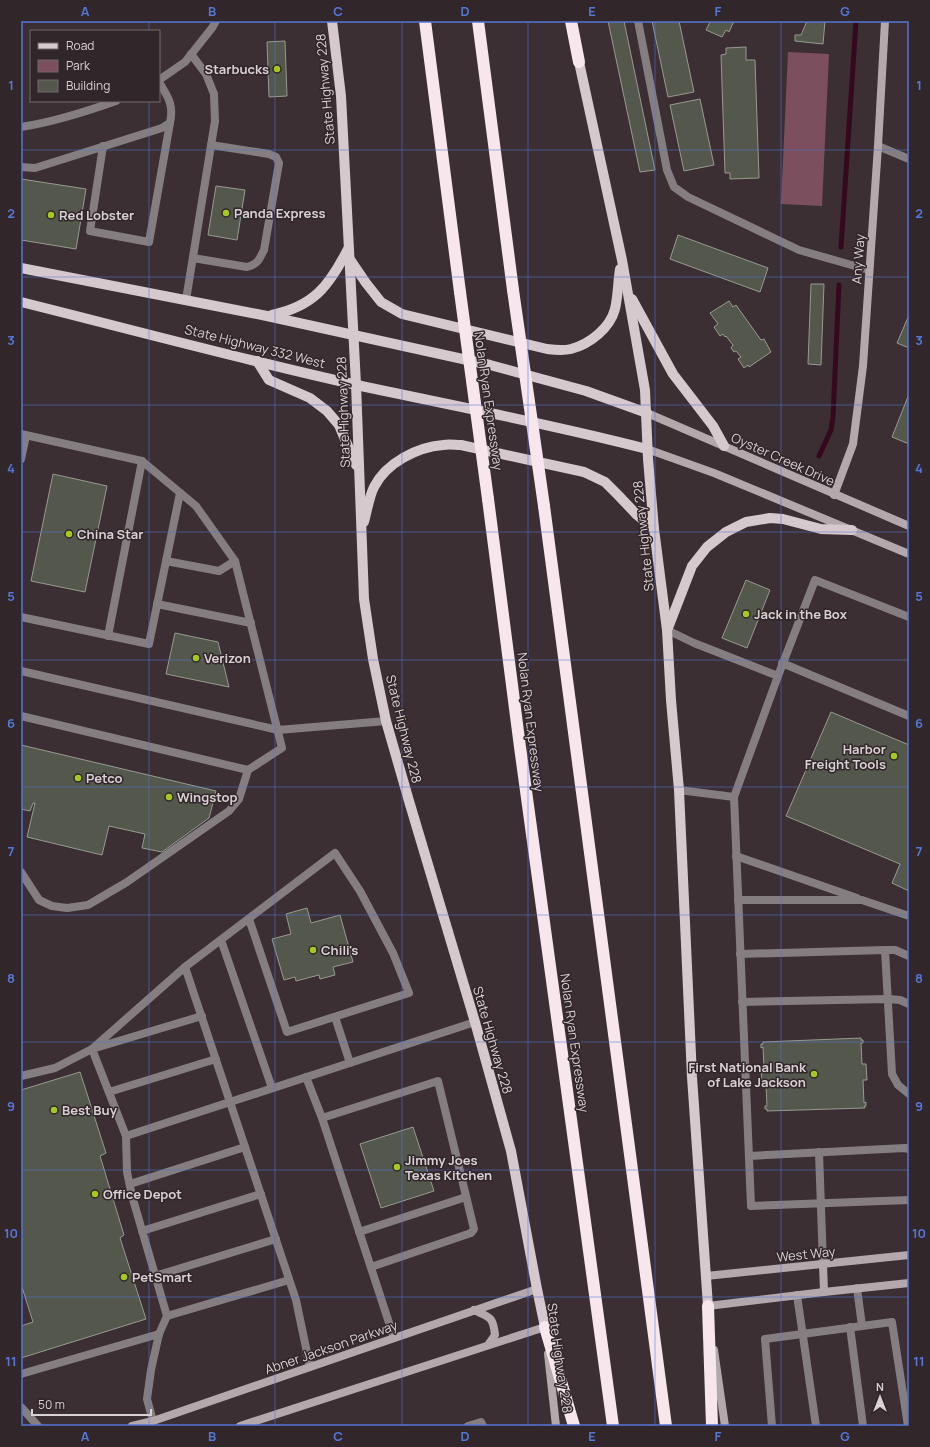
<svg xmlns="http://www.w3.org/2000/svg" width="930" height="1447" viewBox="0 0 930 1447" font-family="Manrope,sans-serif">
  <style>
    .green { fill: #7b4f5e }
    .lines { fill: none; stroke-linecap: round; stroke-linejoin: round }
    .stream { stroke: #34091d; stroke-width: 5 }
    .building { fill: #53574c; stroke: #979b8f }
    .lane { stroke: #857e80; stroke-width: 8 }
    .street { stroke: #857e80; stroke-width: 8 }
    .secondary { stroke: #b3a9ac; stroke-width: 8 }
    .primary { stroke: #d6c9cd; stroke-width: 10 }
    .highway { stroke: #f7e7ec; stroke-width: 12 }
    .highway-bridge { stroke: #f7e7ec; stroke-width: 12 }
    .grid { fill: none; stroke: #5576d7; stroke-width: 1; stroke-opacity: 0.55 }
    .poi-dot { fill: #a5c822; stroke: #312629; stroke-width: 1.5 }
    .labels { text-anchor: middle; stroke-width: 3; stroke-linejoin: round; paint-order: stroke }
    .poi-label { font-size: 13px; font-weight: bold; fill: #d9d2d4; stroke: #312629; text-anchor: start }
    .street-label { font-size: 13px; fill: #d9d2d4; stroke: #312629 }
    .neatline { fill: none; stroke: #5576d7; stroke-width: 1.5 }
    .grid-label { font-size: 13px; text-anchor: middle; font-weight: bold; fill: #5576d7 }
  </style>
  <rect width="100%" height="100%" fill="#3b2f33"/>
  <path class="green" d="M788 52 829 54 822 206 781 204Z"/>
  <g class="lines">
    <g class="stream">
      <path d="M841 247 856 21"/>
      <path d="M819 456 831 430 833 417 839 285"/>
    </g>
  </g>
  <g class="building">
    <path d="M608 21H624L655 170 640 172Z"/>
    <path d="M652 21H679L694 92 668 97Z"/>
    <path d="M709 21H734L729 32 726 30 722 37 706 30 710 22Z"/>
    <path d="M807 21H825L823 44 795 41V35H801Z"/>
    <path d="M285 41 287 96 269 97 267 42Z"/>
    <path d="M746 47V60H755L759 178 730 179V173H725L721 55 726 54V48Z"/>
    <path d="M700 99 714 165 684 171 670 105Z"/>
    <path d="M21 179 86 189 76 249 21 240Z"/>
    <path d="M216 186 245 190 237 240 208 235Z"/>
    <path d="M678 235 768 268 760 292 670 259Z"/>
    <path d="M811 284H824L821 365 808 364Z"/>
    <path d="M729 301 733 307 736 305 761 340 764 339 771 352 749 367 748 365 744 368 738 359 741 357 736 351 734 352 731 348 733 345 726 336 725 337 723 334 720 336 714 327 718 324 710 313Z"/>
    <path d="M909 315V348L897 343Z"/>
    <path d="M909 394V444L892 437Z"/>
    <path d="M53 474 107 486 85 592 31 581Z"/>
    <path d="M746 580 770 590 747 648 722 638Z"/>
    <path d="M175 633 218 642 229 687 166 674Z"/>
    <path d="M831 712 909 745V891L892 883 900 864 786 816Z"/>
    <path d="M21 745 216 791 209 818 162 852 142 848 145 834 109 826 102 855 27 837 35 803H33L30 811 21 809Z"/>
    <path d="M307 908 311 923 340 915 353 962 333 967 335 975 320 979 319 975 296 981 295 977 284 980 272 939 291 934 286 914Z"/>
    <path d="M861 1038V1040H863V1043H861L862 1064H866L867 1080H863L864 1103 866 1102V1106H864L865 1108 767 1111V1109H765V1106H767L766 1085 762 1086 761 1068H764L763 1047 761 1048V1044H763V1042Z"/>
    <path d="M80 1072 106 1153 100 1156 124 1235 120 1238 146 1319 21 1358V1326L33 1322 21 1284V1090Z"/>
    <path d="M413 1127 434 1191 381 1208 360 1144Z"/>
  </g>
  <g class="lines">
    <g class="lane">
      <path d="M638 21 667 170 674 187 688 197 799 250 869 270"/>
      <path d="M159 80 185 62 212 28 216 21"/>
      <path d="M21 127C54 122 85 112 116 101"/>
      <path d="M103 146 90 231 149 242 170 123"/>
      <path d="M21 167 35 168 162 128 170 123C174 104 168 97 159 82"/>
      <path d="M193 258 247 267C258 264 259 260 264 250L279 163 276 157 269 154 211 145"/>
      <path d="M186 300 215 121 214 94 206 74 191 54"/>
      <path d="M21 434 142 461 196 506 235 561 282 748 248 770 21 716"/>
      <path d="M21 459 26 436"/>
      <path d="M166 561 219 571 235 561"/>
      <path d="M157 604 251 623"/>
      <path d="M21 617 149 644 180 493"/>
      <path d="M667 630 694 643 778 676 815 580 909 617"/>
      <path d="M108 636 142 461"/>
      <path d="M782 663 909 716"/>
      <path d="M21 671 278 730 386 721"/>
      <path d="M679 790 734 797 751 1206 909 1200"/>
      <path d="M734 797 778 676"/>
      <path d="M736 856 857 898"/>
      <path d="M21 872 39 900 52 906 67 908 88 905 127 882 229 811 239 799 248 770"/>
      <path d="M738 900H862L909 916"/>
      <path d="M221 940 272 1088"/>
      <path d="M885 950 892 1074 898 1085 909 1094"/>
      <path d="M740 954 885 950H895L909 956"/>
      <path d="M185 967 296 1300 310 1367"/>
      <path d="M742 1002 888 999 900 1000 909 1004"/>
      <path d="M335 1017 350 1063"/>
      <path d="M21 1076 55 1068 92 1049 185 967 335 853 360 891 393 953 409 993 287 1032 249 919"/>
      <path d="M306 1077 322 1118 394 1338"/>
      <path d="M109 1092 216 1059"/>
      <path d="M322 1118 438 1081 474 1229 471 1233 371 1267"/>
      <path d="M126 1136 475 1022"/>
      <path d="M819 1152 823 1264"/>
      <path d="M749 1156 905 1148 909 1149"/>
      <path d="M130 1184 245 1147"/>
      <path d="M142 1231 261 1194"/>
      <path d="M359 1232 466 1197"/>
      <path d="M155 1276 276 1239"/>
      <path d="M857 1288 862 1326"/>
      <path d="M797 1295 816 1426"/>
      <path d="M167 1316 289 1280"/>
      <path d="M850 1327 863 1426"/>
      <path d="M21 1374 159 1334"/>
      <path d="M21 1407 38 1426"/>
      <path d="M153 1421 147 1399 151 1370 159 1334 167 1316 132 1196 127 1172 126 1136 92 1049 202 1016"/>
      <path d="M468 1426 481 1422 483 1426"/>
      <path d="M772 1426 765 1339 892 1322 908 1426"/>
    </g>
    <path class="street" d="M878 146 909 159"/>
    <g class="secondary">
      <path d="M647 413 909 526"/>
      <path d="M647 449 714 473 909 554"/>
      <path d="M834 495 853 444 863 366 878 146 885 21"/>
      <path d="M823 1264 824 1292"/>
      <path d="M706 1276 909 1255"/>
      <path d="M474 1310C490 1318 493 1316 495 1335L488 1345"/>
      <path d="M709 1311 708 1306 824 1292 909 1283"/>
      <path d="M714 1350 725 1426"/>
      <path d="M548 1354 556 1426"/>
      <path d="M132 1426 153 1421 537 1289"/>
      <path d="M240 1426 545 1327 546 1331"/>
    </g>
    <g class="primary">
      <path d="M332 21 341 96 356 384 364 599 373 659 386 721 409 801 475 1022 511 1151 537 1289 545 1327"/>
      <path d="M579 62 622 260 645 390 648 459 654 529 667 630 671 700 679 790 692 1077 708 1306"/>
      <path d="M349 258 366 283 381 302 402 314 547 349C555 350 563 351 571 349 590 344 610 328 615 309 618 296 618 282 620 269"/>
      <path d="M21 268 267 316 490 365 586 391 647 413"/>
      <path d="M632 299 673 374 713 426 724 446"/>
      <path d="M21 302C133 330 244 360 357 385 454 406 551 424 647 449"/>
      <path d="M272 315C314 306 329 286 348 249"/>
      <path d="M257 361 269 380 310 398 327 411 339 425 356 465"/>
      <path d="M364 522C367 511 369 497 374 487 386 463 417 447 443 445 449 444 455 445 461 445L584 472 605 482 618 495 637 515 654 529"/>
      <path d="M668 628 692 566 707 547 726 532 746 522 770 518 783 519 821 529 852 530"/>
    </g>
    <g class="highway">
      <path d="M425 21 460 292"/>
      <path d="M478 21 513 290"/>
      <path d="M571 21 579 62"/>
      <path d="M488 499 520 747 613 1426"/>
      <path d="M544 506 666 1426"/>
      <path d="M708 1306 712 1426"/>
      <path d="M545 1327 574 1426"/>
    </g>
    <g class="highway-bridge">
      <path d="M513 290 544 506"/>
      <path d="M460 292 488 499"/>
    </g>
  </g>
  <path class="grid" d="M149 21V31M275 21V1426M402 21V1426M528 21V1426M655 21V1426M781 21V1426M149 101V1426M21 150H909M21 277H909M21 405H909M21 532H909M21 660H909M21 787H909M21 915H909M21 1042H909M21 1170H909M21 1297H909"/>
  <g class="poi-dot">
    <circle cx="277" cy="69" r="4"/>
    <circle cx="226" cy="213" r="4"/>
    <circle cx="51" cy="215" r="4"/>
    <circle cx="69" cy="534" r="4"/>
    <circle cx="746" cy="614" r="4"/>
    <circle cx="196" cy="658" r="4"/>
    <circle cx="894" cy="756" r="4"/>
    <circle cx="78" cy="778" r="4"/>
    <circle cx="169" cy="797" r="4"/>
    <circle cx="313" cy="950" r="4"/>
    <circle cx="814" cy="1074" r="4"/>
    <circle cx="54" cy="1110" r="4"/>
    <circle cx="397" cy="1167" r="4"/>
    <circle cx="95" cy="1194" r="4"/>
    <circle cx="124" cy="1277" r="4"/>
  </g>
  <g class="labels">
    <g class="poi-label">
      <text x="269" y="74" text-anchor="end">Starbucks</text>
      <text x="234" y="218">Panda Express</text>
      <text x="59" y="220">Red Lobster</text>
      <text x="77" y="539">China Star</text>
      <text x="754" y="619">Jack in the Box</text>
      <text x="204" y="663">Verizon</text>
      <text x="886" y="754" text-anchor="end">Harbor<tspan x="886" dy="15">Freight Tools</tspan></text>
      <text x="86" y="783">Petco</text>
      <text x="177" y="802">Wingstop</text>
      <text x="321" y="955">Chili's</text>
      <text x="806" y="1072" text-anchor="end">First National Bank<tspan x="806" dy="15">of Lake Jackson</tspan></text>
      <text x="62" y="1115">Best Buy</text>
      <text x="405" y="1165">Jimmy Joes<tspan x="405" dy="15">Texas Kitchen</tspan></text>
      <text x="103" y="1199">Office Depot</text>
      <text x="132" y="1282">PetSmart</text>
    </g>
    <g class="street-label">
      <text transform="translate(325 89) rotate(-95)" y="5">State Highway 228</text>
      <text transform="translate(858 259) rotate(-86)" y="5">Any Way</text>
      <text transform="translate(255 346) rotate(14)" y="5">State Highway 332 West</text>
      <text transform="translate(489 401) rotate(82)" y="5">Nolan Ryan Expressway</text>
      <text transform="translate(343 412) rotate(-92)" y="5">State Highway 228</text>
      <text transform="translate(783 459) rotate(24)" y="5">Oyster Creek Drive</text>
      <text transform="translate(643 536) rotate(-96)" y="5">State Highway 228</text>
      <text transform="translate(531 722) rotate(83)" y="5">Nolan Ryan Expressway</text>
      <text transform="translate(404 729) rotate(76)" y="5">State Highway 228</text>
      <text transform="translate(493 1040) rotate(74)" y="5">State Highway 228</text>
      <text transform="translate(575 1043) rotate(82)" y="5">Nolan Ryan Expressway</text>
      <text transform="translate(806 1254) rotate(-6)" y="5">West Way</text>
      <text transform="translate(331 1347) rotate(-19)" y="5">Abner Jackson Parkway</text>
      <text transform="translate(560 1358) rotate(82)" y="5">State Highway 228</text>
    </g>
  </g>
  <rect width="930" height="1447" fill="none" stroke="#312629" stroke-width="44"/>
  <rect x="30" y="30" width="130" height="72" fill="#312629" stroke="#746b6d"/>
  <rect x="38" y="43" width="20" height="6" fill="#d6c9cd" stroke="#746b6d"/>
  <text x="66" y="50" font-size="12" fill="#d9d2d4">Road</text>
  <rect x="38" y="60" width="20" height="12" fill="#7b4f5e" stroke="#746b6d"/>
  <text x="66" y="70" font-size="12" fill="#d9d2d4">Park</text>
  <rect x="38" y="80" width="20" height="12" fill="#53574c" stroke="#746b6d"/>
  <text x="66" y="90" font-size="12" fill="#d9d2d4">Building</text>
  <g transform="translate(880 1397)" stroke="#312629" stroke-width="3" paint-order="stroke">
  <path d="M0-3L7 15L0 10L-7 15Z" fill="#d9d2d4"/>
  <text y="-6" font-size="11" font-weight="bold" text-anchor="middle" fill="#d9d2d4">N</text>
  </g>
  <path d="M32 1409v6h119v-6" fill="none" stroke="#d9d2d4" stroke-width="2"/>
  <text x="38" y="1409" font-size="12" fill="#d9d2d4" stroke="#312629" stroke-width="3" paint-order="stroke">50 m</text>
  <rect x="22" y="22" width="886" height="1403" class="neatline"/>
  <g class="grid-label">
    <text x="85" y="16">A</text>
    <text x="212" y="16">B</text>
    <text x="338" y="16">C</text>
    <text x="465" y="16">D</text>
    <text x="592" y="16">E</text>
    <text x="718" y="16">F</text>
    <text x="845" y="16">G</text>
    <text x="11" y="90">1</text>
    <text x="919" y="90">1</text>
    <text x="11" y="218">2</text>
    <text x="919" y="218">2</text>
    <text x="11" y="345">3</text>
    <text x="919" y="345">3</text>
    <text x="11" y="473">4</text>
    <text x="919" y="473">4</text>
    <text x="11" y="601">5</text>
    <text x="919" y="601">5</text>
    <text x="11" y="728">6</text>
    <text x="919" y="728">6</text>
    <text x="11" y="856">7</text>
    <text x="919" y="856">7</text>
    <text x="11" y="983">8</text>
    <text x="919" y="983">8</text>
    <text x="11" y="1111">9</text>
    <text x="919" y="1111">9</text>
    <text x="11" y="1238">10</text>
    <text x="919" y="1238">10</text>
    <text x="11" y="1366">11</text>
    <text x="919" y="1366">11</text>
    <text x="85" y="1441">A</text>
    <text x="212" y="1441">B</text>
    <text x="338" y="1441">C</text>
    <text x="465" y="1441">D</text>
    <text x="592" y="1441">E</text>
    <text x="718" y="1441">F</text>
    <text x="845" y="1441">G</text>
  </g>
</svg>
